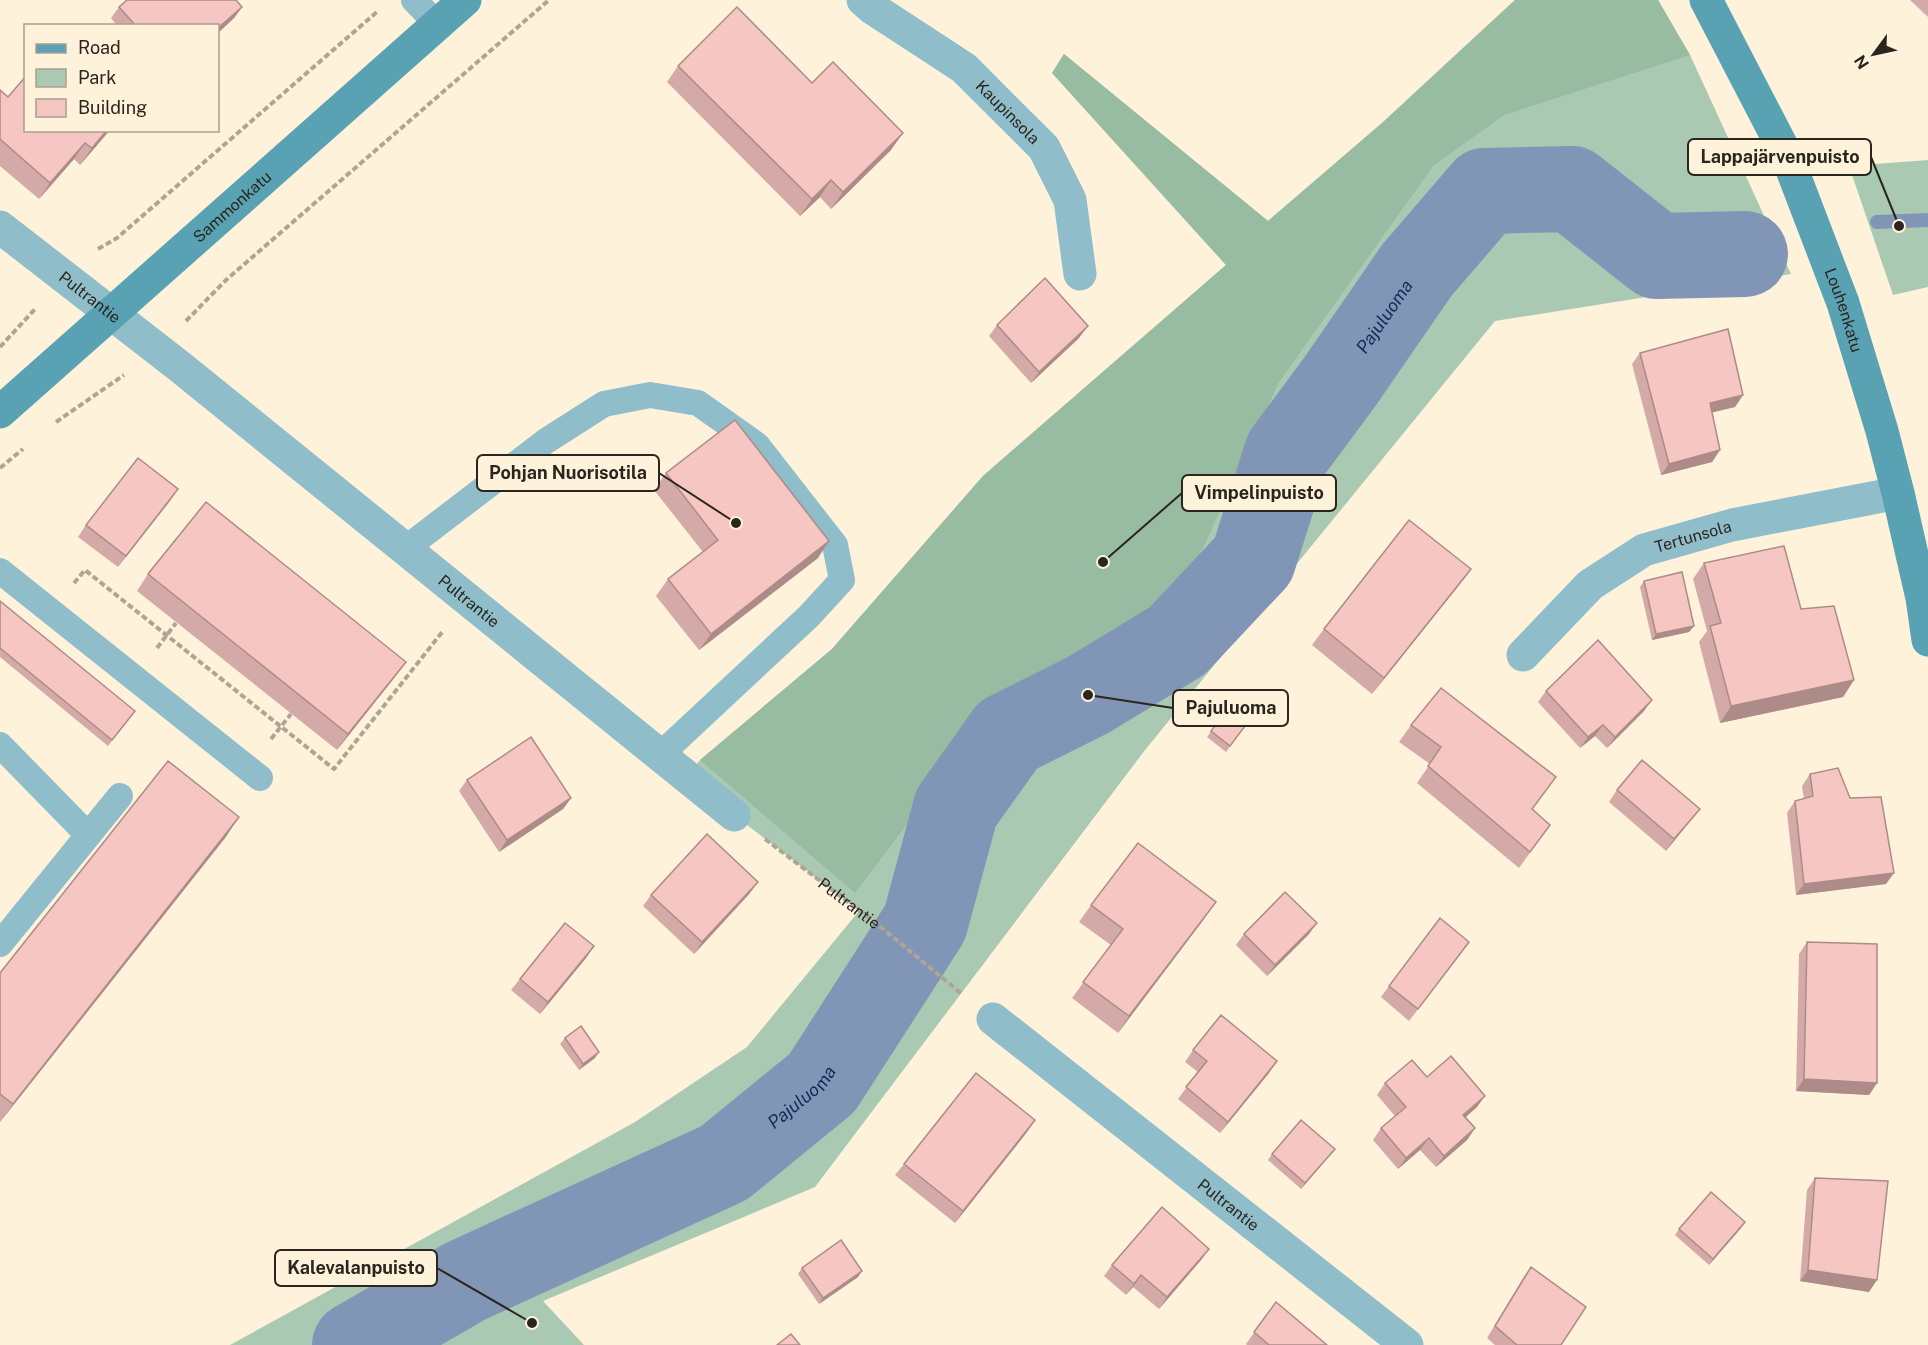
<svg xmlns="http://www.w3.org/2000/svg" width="1928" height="1345" viewBox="0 0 1928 1345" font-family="'Public Sans',sans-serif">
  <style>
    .green { fill: #aac9b3 }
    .forest { fill: #97bca2 }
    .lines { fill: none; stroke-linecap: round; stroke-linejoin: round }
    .stream { stroke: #8196b7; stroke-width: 14 }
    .river { stroke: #8196b7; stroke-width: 86 }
    .path { stroke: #aea594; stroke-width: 4; stroke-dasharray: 6 3; stroke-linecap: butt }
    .lane { stroke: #8fbdc9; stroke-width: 26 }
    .street { stroke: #8fbdc9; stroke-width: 33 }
    .secondary { stroke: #58a2b4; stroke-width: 33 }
    .wall { fill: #d4aaa8 }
    .shaded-wall { fill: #ac8b88 }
    .building { fill: #f6c6c3; stroke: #ac8b88; stroke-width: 1.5 }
    .labels { text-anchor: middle; stroke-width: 6; stroke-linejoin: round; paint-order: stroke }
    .street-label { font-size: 16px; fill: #2a251d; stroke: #fef2db }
    .water-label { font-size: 18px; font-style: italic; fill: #112c57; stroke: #fef2db }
    .leader { fill: none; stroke: #2a251d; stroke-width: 2 }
    .callout-dot { fill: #2a251d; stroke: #fef2db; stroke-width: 2 }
    .callout { fill: #fef2db; stroke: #2a251d; stroke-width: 2 }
    .callout-label { font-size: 18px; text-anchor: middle; font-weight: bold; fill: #2a251d }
  </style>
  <rect width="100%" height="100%" fill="#fef2db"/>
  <g class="green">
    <path d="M1515 0H1658L1690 55 1791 274 1495 321 1145 750 815 1187 543 1301 584 1345H230L635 1122 747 1047 859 911 734 815 687 776 700 760 832 649 983 476 1226 265 1052 73 1064 54 1268 221 1382 123Z"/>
    <path d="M1928 160V287L1893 295 1849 166Z"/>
  </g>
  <path class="forest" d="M1515 0H1658L1690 55 1504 115 1433 166 1279 382 1187 583 1010 702 946 773 855 893 700 760 832 649 983 476 1226 265 1052 73 1064 54 1268 221 1382 123Z"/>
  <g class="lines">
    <path class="stream" d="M1877 222 1928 220"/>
    <path class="river" id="s1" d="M355 1345 466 1281 724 1163 822 1083 925 923 956 808 1008 735 1088 695 1177 641 1253 560 1287 453 1339 383 1417 270 1485 191 1572 189 1657 256 1745 254"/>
    <g class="path">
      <path d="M98 249 117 238 378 11"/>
      <path d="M186 321 226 280 549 0"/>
      <path d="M0 347 36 308"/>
      <path d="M56 422 124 375"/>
      <path d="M0 468 23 449"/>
      <path d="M74 583 85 570 334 769 443 631"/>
      <path d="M157 648 176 623"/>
      <path d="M271 739 291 714"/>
      <path id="s2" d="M765 839 877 924 962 994"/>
    </g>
    <g class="lane">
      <path d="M414 0 437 24"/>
      <path d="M405 549 546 441 604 404 650 395 698 403 757 445 835 545 842 580 809 616 660 755"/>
      <path d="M0 571 260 778"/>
      <path d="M0 745 88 835"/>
      <path d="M0 944 120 796"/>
    </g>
    <g class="street">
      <path id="s3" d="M863 0 872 8 964 68 1044 148 1070 200 1080 274"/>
      <path id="s4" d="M0 227 179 366 734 815"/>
      <path id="s5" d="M1523 655 1590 585 1644 550 1732 525 1898 493"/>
      <path id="s6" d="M993 1019 1407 1345"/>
    </g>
    <g class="secondary">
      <path id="s7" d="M1706 0 1786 154 1843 303 1882 431 1898 493 1922 598 1928 640"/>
      <path id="s8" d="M0 412 465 0"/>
    </g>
  </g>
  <g class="wall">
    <path d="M1910 0H1928V17Z"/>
    <path d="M119 7H242L234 18 218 33V26H117L111 18Z"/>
    <path d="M678 66 812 83 891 150 831 209 820 197 800 216 667 82Z"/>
    <path d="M0 90 8 97 110 130 80 165 74 159 39 199 0 166Z"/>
    <path d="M997 325 1079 338 1031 383 989 336Z"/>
    <path d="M1640 353 1743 395 1735 407 1712 412 1720 450 1712 462 1661 475 1632 364Z"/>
    <path d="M666 473 818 558 699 650 656 596 668 579 703 552 654 490Z"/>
    <path d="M178 489 118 567 78 537 86 525Z"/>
    <path d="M1704 563 1801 609 1854 680 1843 697 1720 723 1699 642 1707 631 1693 579Z"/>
    <path d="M1471 569 1459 585 1372 694 1312 645 1324 629Z"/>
    <path d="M148 574 394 678 337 750 137 591Z"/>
    <path d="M1644 581 1694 626 1689 632 1652 640 1640 587Z"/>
    <path d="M0 601 131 717 108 746 0 657Z"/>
    <path d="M1546 691 1644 711 1607 748 1595 736 1580 748 1538 702Z"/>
    <path d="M1231 703 1251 718 1226 752 1207 737Z"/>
    <path d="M1411 725 1533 809 1550 825 1519 868 1417 783 1430 764 1399 742Z"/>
    <path d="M1810 774 1850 798 1886 884 1796 895 1787 813 1795 801 1804 799 1802 786Z"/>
    <path d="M467 780 571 798 563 809 499 852 459 791Z"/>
    <path d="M1617 790 1700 809 1691 820 1666 851 1609 802Z"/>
    <path d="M239 817 225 838 0 1122V973Z"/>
    <path d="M750 893 694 954 643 906 651 895Z"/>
    <path d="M1091 905 1204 919 1118 1033 1072 998 1111 945 1079 922Z"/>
    <path d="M1244 934H1309L1267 976 1236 945Z"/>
    <path d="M1807 942 1877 1083 1869 1095 1796 1091 1799 954Z"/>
    <path d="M594 946 586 958 540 1014 511 990 520 979Z"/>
    <path d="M1460 954 1409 1021 1381 997 1389 986Z"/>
    <path d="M565 1038 595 1058 579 1070 560 1044Z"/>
    <path d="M1193 1050 1269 1073 1220 1133 1178 1099 1198 1072 1185 1062Z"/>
    <path d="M1385 1083 1477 1107 1466 1117 1475 1128 1467 1140 1436 1167 1420 1150 1398 1169 1373 1140 1381 1128 1395 1116 1377 1095Z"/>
    <path d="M1027 1132 955 1223 895 1175 904 1164Z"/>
    <path d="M1335 1149 1301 1189 1268 1160 1272 1154Z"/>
    <path d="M1815 1178 1869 1292 1800 1281 1807 1190Z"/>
    <path d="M1741 1228 1709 1265 1675 1235 1679 1229Z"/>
    <path d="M1209 1249 1201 1260 1159 1309 1133 1287 1126 1295 1104 1276 1112 1265Z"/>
    <path d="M1531 1267 1561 1345H1495L1487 1338 1523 1278Z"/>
    <path d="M802 1268 858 1277 819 1304 798 1274Z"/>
    <path d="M1276 1302 1327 1345H1247L1246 1344Z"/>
  </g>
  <g class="shaded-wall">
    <path d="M242 7 234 18 218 33V28Z"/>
    <path d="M107 130H110L80 165 92 148Z"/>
    <path d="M903 133 891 150 831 209 843 192Z"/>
    <path d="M85 143 74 159 39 199 50 183Z"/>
    <path d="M831 180 820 197 800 216 812 199Z"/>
    <path d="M1088 326 1079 338 1031 383 1039 372Z"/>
    <path d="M1743 395 1735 407 1702 415 1710 403Z"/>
    <path d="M1720 450 1712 462 1661 475 1669 464Z"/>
    <path d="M178 489 170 501 118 567 126 556Z"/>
    <path d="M829 541 818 558 699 650 711 634Z"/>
    <path d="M1471 569 1459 585 1372 694 1384 678Z"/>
    <path d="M1694 626 1689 632 1652 640 1656 634Z"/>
    <path d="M406 662 394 678 337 750 348 734Z"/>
    <path d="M1854 680 1843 697 1720 723 1731 706Z"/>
    <path d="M1652 700 1644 711 1607 748 1615 737Z"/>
    <path d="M1603 725 1595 736 1580 748 1588 737Z"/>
    <path d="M571 798 563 809 499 852 507 840Z"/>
    <path d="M1700 809 1691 820 1666 851 1674 839Z"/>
    <path d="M239 817 225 838 0 1122 13 1104Z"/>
    <path d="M1894 873 1886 884 1796 895 1804 884Z"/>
    <path d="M758 882 750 893 694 954 702 942Z"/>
    <path d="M1216 902 1204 919 1118 1033 1129 1016Z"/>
    <path d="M1317 923 1309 934 1267 976 1275 965Z"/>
    <path d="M594 946 586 958 540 1014 548 1002Z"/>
    <path d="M599 1052 595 1058 579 1070 583 1064Z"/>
    <path d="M1277 1061 1269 1073 1220 1133 1228 1122Z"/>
    <path d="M1804 1079 1877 1083 1869 1095 1796 1091Z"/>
    <path d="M1485 1096 1477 1107 1455 1126 1463 1115Z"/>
    <path d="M1035 1120 1027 1132 955 1223 963 1211Z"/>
    <path d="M1475 1128 1467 1140 1436 1167 1444 1156Z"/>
    <path d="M1429 1138 1420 1150 1398 1169 1406 1158Z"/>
    <path d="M1335 1149 1330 1155 1301 1189 1305 1183Z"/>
    <path d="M1745 1222 1741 1228 1709 1265 1713 1259Z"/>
    <path d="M1209 1249 1201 1260 1159 1309 1167 1297Z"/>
    <path d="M1808 1270 1877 1280 1869 1292 1800 1281Z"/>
    <path d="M862 1271 858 1277 819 1304 823 1298Z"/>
    <path d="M1141 1275 1133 1287 1126 1295 1134 1284Z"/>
  </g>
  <g class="building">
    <path d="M127 0H236L242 7 218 28V26H136L119 7Z"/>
    <path d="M737 7 812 83 833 62 903 133 843 192 831 180 812 199 678 66Z"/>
    <path d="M26 76V130H107L92 148 85 143 50 183 0 139V90L8 97Z"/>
    <path d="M1045 278 1088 326 1039 372 997 325Z"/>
    <path d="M1728 329 1743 395 1710 403 1720 450 1669 464 1640 353Z"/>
    <path d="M735 420 829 541 711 634 668 579 718 540 666 473Z"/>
    <path d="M138 458 178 489 126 556 86 525Z"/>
    <path d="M206 502 406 662 348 734 148 574Z"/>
    <path d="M1409 520 1471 569 1384 678 1324 629Z"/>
    <path d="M1784 546 1801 609 1834 606 1854 680 1731 706 1710 626 1721 623 1704 563Z"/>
    <path d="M1682 572 1694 626 1656 634 1644 581Z"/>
    <path d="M0 601 135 711 112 740 0 648Z"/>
    <path d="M1598 640 1652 700 1615 737 1603 725 1588 737 1546 691Z"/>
    <path d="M1441 688 1556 777 1532 809 1550 825 1530 852 1428 766 1441 747 1411 725Z"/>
    <path d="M1231 703 1251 718 1230 746 1211 731Z"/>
    <path d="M531 737 571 798 507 840 467 780Z"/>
    <path d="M1642 760 1700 809 1674 839 1617 790Z"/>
    <path d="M168 761 239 817 13 1104 0 1094V973Z"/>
    <path d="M1838 768 1850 798 1881 797 1894 873 1804 884 1795 801 1813 796 1810 774Z"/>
    <path d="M707 834 758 882 702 942 651 895Z"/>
    <path d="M1138 843 1216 902 1129 1016 1083 982 1123 929 1091 905Z"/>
    <path d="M1285 892 1317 923 1275 965 1244 934Z"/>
    <path d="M1440 918 1469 942 1418 1009 1389 986Z"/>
    <path d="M565 923 594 946 548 1002 520 979Z"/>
    <path d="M1807 942 1877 944V1083L1804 1079Z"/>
    <path d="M1221 1015 1277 1061 1228 1122 1186 1087 1207 1061 1193 1050Z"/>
    <path d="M581 1026 599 1052 583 1064 565 1038Z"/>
    <path d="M1451 1056 1485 1096 1463 1115 1475 1128 1444 1156 1429 1138 1406 1158 1381 1128 1406 1107 1385 1083 1412 1060 1427 1077Z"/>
    <path d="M976 1073 1035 1120 963 1211 904 1164Z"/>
    <path d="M1301 1120 1335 1149 1305 1183 1272 1154Z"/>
    <path d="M1815 1178 1888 1181 1877 1280 1808 1270Z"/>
    <path d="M1711 1192 1745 1222 1713 1259 1679 1229Z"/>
    <path d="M1162 1207 1209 1249 1167 1297 1141 1275 1134 1284 1112 1265Z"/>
    <path d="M841 1240 862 1271 823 1298 802 1268Z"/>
    <path d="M1531 1267 1586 1307 1561 1345H1517L1495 1326Z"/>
    <path d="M1276 1302 1327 1345H1269L1254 1332Z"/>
    <path d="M791 1334 800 1345H777Z"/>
  </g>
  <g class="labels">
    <g class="street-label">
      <text dy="6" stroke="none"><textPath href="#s3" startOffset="184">Kaupinsola</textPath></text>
      <text dy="6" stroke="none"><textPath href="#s8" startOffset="310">Sammonkatu</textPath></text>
      <text dy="6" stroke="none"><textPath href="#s4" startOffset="114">Pultrantie</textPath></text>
      <text dy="6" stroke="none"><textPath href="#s7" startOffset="340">Louhenkatu</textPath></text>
      <text dy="6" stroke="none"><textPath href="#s5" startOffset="212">Tertunsola</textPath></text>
      <text dy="6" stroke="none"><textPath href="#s4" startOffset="600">Pultrantie</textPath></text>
      <text dy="6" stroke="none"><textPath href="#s2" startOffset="106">Pultrantie</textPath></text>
      <text dy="6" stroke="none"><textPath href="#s6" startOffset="300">Pultrantie</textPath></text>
    </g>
    <g class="water-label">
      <text dy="6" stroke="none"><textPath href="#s1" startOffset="1522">Pajuluoma</textPath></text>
      <text dy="6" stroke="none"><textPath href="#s1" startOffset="514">Pajuluoma</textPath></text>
    </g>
  </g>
  <path class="leader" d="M1899 226L1871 157M736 523L659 473M1103 562L1182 493M1088 695L1173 708M532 1323L437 1268"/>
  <g class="callout-dot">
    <circle cx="1899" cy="226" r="6"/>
    <circle cx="736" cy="523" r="6"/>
    <circle cx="1103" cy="562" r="6"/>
    <circle cx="1088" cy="695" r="6"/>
    <circle cx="532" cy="1323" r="6"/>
  </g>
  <g class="callout">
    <rect x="1688" y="139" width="183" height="36" rx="6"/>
    <rect x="477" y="455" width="182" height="36" rx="6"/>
    <rect x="1182" y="475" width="154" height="36" rx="6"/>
    <rect x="1173" y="690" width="115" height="36" rx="6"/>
    <rect x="275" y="1250" width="162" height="36" rx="6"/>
  </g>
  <g class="callout-label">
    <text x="1780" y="163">Lappajärvenpuisto</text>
    <text x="568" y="479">Pohjan Nuorisotila</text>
    <text x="1259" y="499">Vimpelinpuisto</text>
    <text x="1231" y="714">Pajuluoma</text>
    <text x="356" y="1274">Kalevalanpuisto</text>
  </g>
  <rect x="24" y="24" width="195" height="108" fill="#fef2db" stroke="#a9a08f" stroke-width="1.5"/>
  <rect x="36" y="44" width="30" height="9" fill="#58a2b4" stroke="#a9a08f" stroke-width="1.5"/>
  <text x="78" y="54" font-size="18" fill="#2a251d">Road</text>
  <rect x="36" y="69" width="30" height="18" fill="#aac9b3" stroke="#a9a08f" stroke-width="1.5"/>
  <text x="78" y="84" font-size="18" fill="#2a251d">Park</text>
  <rect x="36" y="99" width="30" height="18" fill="#f6c6c3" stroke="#a9a08f" stroke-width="1.5"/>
  <text x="78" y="114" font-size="18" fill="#2a251d">Building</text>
  <g transform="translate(1874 54) rotate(237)" stroke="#fef2db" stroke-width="4.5" paint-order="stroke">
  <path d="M0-4.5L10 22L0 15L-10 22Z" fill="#2a251d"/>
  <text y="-9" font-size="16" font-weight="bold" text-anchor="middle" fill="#2a251d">N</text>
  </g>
</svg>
